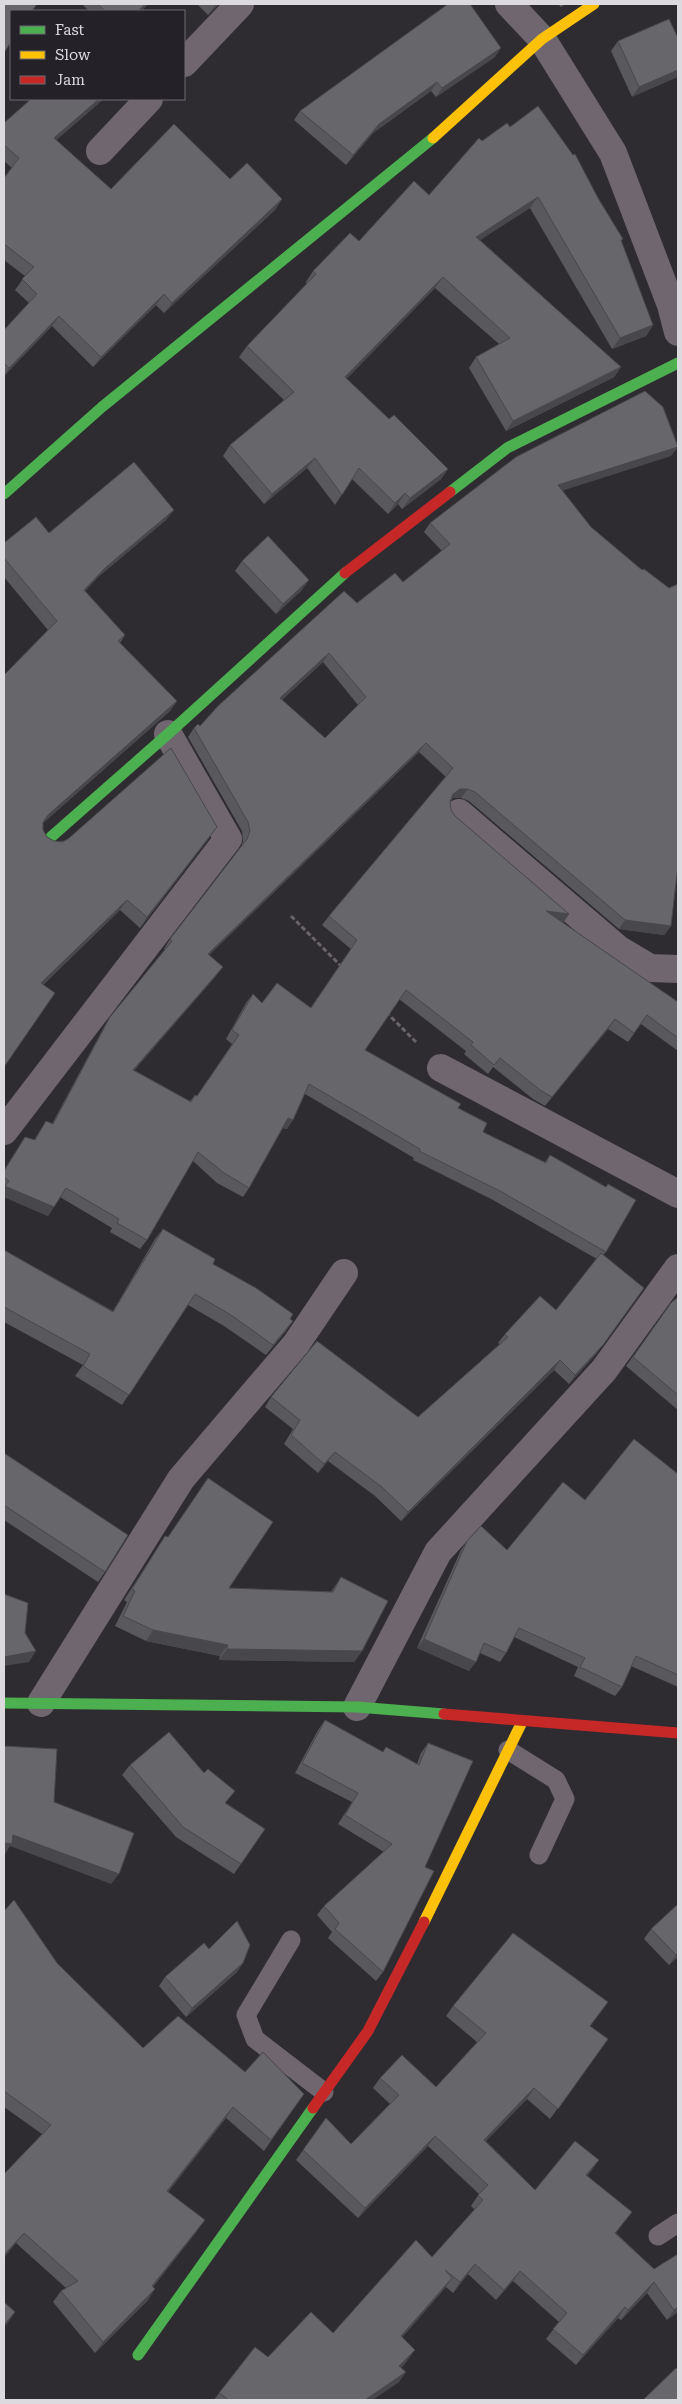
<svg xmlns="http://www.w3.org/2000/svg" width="682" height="2404" viewBox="0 0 682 2404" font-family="'Roboto Serif',serif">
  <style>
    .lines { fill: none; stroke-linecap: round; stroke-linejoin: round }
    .path { stroke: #69636a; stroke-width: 3; stroke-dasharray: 5 2.5; stroke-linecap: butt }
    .lane { stroke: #6f6670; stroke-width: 19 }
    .street { stroke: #6f6670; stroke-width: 28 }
    .fast { stroke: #4caf50; stroke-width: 11 }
    .slow { stroke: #ffc107; stroke-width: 11 }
    .jam { stroke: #c62828; stroke-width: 11 }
    .wall { fill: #59585c; fill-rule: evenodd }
    .shaded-wall { fill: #48474b }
    .building { fill: #67666b; stroke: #48474b; fill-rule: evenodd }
  </style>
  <rect width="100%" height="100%" fill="#2e2c31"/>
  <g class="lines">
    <g class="path">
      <path d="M291 916 342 967"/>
      <path d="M386 1012 417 1043"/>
    </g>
    <g class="lane">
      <path d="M508 1750 556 1780 565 1799 539 1855"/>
      <path d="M291 1940 246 2015 255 2039 324 2092"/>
      <path d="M658 2236 678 2223"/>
    </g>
    <g class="street">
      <path d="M509 4 542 39 613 153 671 305 678 332"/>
      <path d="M184 63 240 4"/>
      <path d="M100 151 149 99"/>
      <path d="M459 813 618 949 650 968 678 969"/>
      <path d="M441 1068 678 1194"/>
      <path d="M4 1131 228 839 168 734"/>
      <path d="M41 1703 181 1479 296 1344 344 1273"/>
      <path d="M357 1707 438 1552 604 1370 678 1268"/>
    </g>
    <g class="fast">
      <path d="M450 492 507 448 678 363"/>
      <path d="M4 494 102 407 433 138"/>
      <path d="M51 837 168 734 345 573"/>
      <path d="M4 1703 357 1707 444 1714"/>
      <path d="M138 2355 313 2108"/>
    </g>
    <g class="slow">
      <path d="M433 138 542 39 594 4"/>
      <path d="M424 1922 522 1722"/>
    </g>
    <g class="jam">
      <path d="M345 573 450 492"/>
      <path d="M444 1714 678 1733"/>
      <path d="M313 2108 368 2031 424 1922"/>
    </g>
  </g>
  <g class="wall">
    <path d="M82 4H148L141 11H89Z"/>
    <path d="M197 4H219L208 15Z"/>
    <path d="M558 4H566L561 7Z"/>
    <path d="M678 38 632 97 611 51 618 41Z"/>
    <path d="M495 57 436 97 431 91 373 133 346 165 294 120 300 111Z"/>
    <path d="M4 123 56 141 111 189 230 179 282 199 275 210 164 313 156 305 93 367 52 326 4 376V330L29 303 15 290 25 276 4 260V178L12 168 4 161Z"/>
    <path d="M510 127 598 198 621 241 653 325 646 336 612 349 530 208 480 240 621 367 614 377 506 431 469 368 476 357 499 344 435 288 346 379 389 419 448 469 441 479 402 509 398 504 388 514 352 479 335 505 307 468 264 504 223 456 230 445 284 400 239 357 247 346 307 284 306 282 313 271 429 195 482 141Z"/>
    <path d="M671 456 562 490 671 926 664 935 619 929 469 801 461 798H453L450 802 451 810 455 816 569 914 563 923 678 1002V1051L641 1024 628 1042 608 1029 545 1106 533 1099 493 1067 488 1074 464 1054 466 1051 399 999 365 1050 458 1109 483 1132 545 1162 550 1155 606 1252 603 1255 596 1354 569 1384 554 1370 401 1521 375 1496 328 1461 318 1473 284 1444 293 1429 265 1407 271 1397 418 1417 500 1344 498 1343 505 1334 556 1310 597 1259 493 1200 413 1160 414 1158 305 1094 287 1129 283 1128 249 1188 243 1197 217 1183 193 1161 147 1240 140 1249 110 1232 112 1228 60 1197 48 1216 4 1197V1170L25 1137 34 1140 46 1121 52 1124 104 1027 110 1017 165 950 164 949 170 939 241 847 243 841 242 831 188 737 194 728 200 726 357 603 403 582 442 551 424 532 430 523ZM323 662 358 705 325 738 282 700ZM419 752 446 777 329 916 322 925 351 949 311 1007 262 1003 253 994 246 1003 226 1039 232 1044 197 1096 195 1095 190 1101 134 1070 216 976 209 955Z"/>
    <path d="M166 520 98 577 85 591 125 635 120 643 177 701 170 711 43 823V830L47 837 54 841 209 838 140 928 120 910 43 985 4 1067 48 630 4 577V543L49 533Z"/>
    <path d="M242 561 302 590 276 614 235 571Z"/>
    <path d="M163 1229 290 1319 286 1331 266 1355 224 1326 188 1305 122 1405 75 1376 83 1365 4 1322V1250L113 1311 155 1239Z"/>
    <path d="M678 1297V1410L626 1366 671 1303Z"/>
    <path d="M4 1453 105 1572 98 1582 4 1520Z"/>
    <path d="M678 1474V1687L631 1666 622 1687 615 1696 574 1676 578 1667 514 1637 506 1653 500 1662 480 1653 469 1671 417 1648 461 1550 467 1541 507 1550 585 1500Z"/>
    <path d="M165 1536 168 1537 229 1588 331 1592 341 1577 362 1651 354 1662 219 1660 220 1656 146 1641 115 1626 127 1602 124 1600Z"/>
    <path d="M325 1720 383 1752 417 1764 421 1753 428 1743 425 1867 383 1972 376 1981 328 1938 332 1932 317 1915 324 1906 384 1852 338 1824 352 1802 295 1773 318 1730Z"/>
    <path d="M130 1765 226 1803 265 1829 234 1874 176 1837 122 1775Z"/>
    <path d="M4 1911 143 2048 245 2072 304 2094 264 2151 226 2118 168 2192 197 2231 153 2287 148 2300 95 2353 53 2302 61 2291 66 2288 16 2243 42 2134 4 2107Z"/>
    <path d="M651 1929 678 1957 669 1965 644 1939Z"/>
    <path d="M209 1949 243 1963 237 1972 186 2017 159 1986 165 1977Z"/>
    <path d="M453 2006 590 2026 608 2039 550 2119 527 2099 486 2141 535 2190 592 2170 587 2176 632 2212 616 2233 654 2269 678 2254V2312L667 2320 647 2293 621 2320 618 2318 576 2365 546 2339 559 2322 513 2281 496 2300 468 2274 453 2293 446 2287 402 2337 407 2361 401 2368 399 2382 372 2400H214L219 2393 268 2357 333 2333 432 2257 475 2210 471 2206 479 2194 428 2146 358 2218 296 2160 326 2118 351 2144 390 2104 373 2088 380 2078 436 2087 477 2042 446 2016Z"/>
  </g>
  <g class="shaded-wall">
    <path d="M145 4H148L141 11H138Z"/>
    <path d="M216 4H219L208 15 215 5Z"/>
    <path d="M501 48 495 57 436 97 442 88Z"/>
    <path d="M678 70V77L632 97 639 87Z"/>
    <path d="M437 82 431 91 373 133 346 165 353 155 379 124Z"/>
    <path d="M99 99H104L46 149 54 138Z"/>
    <path d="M538 197 530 208 469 247 476 237Z"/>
    <path d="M282 199 275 210 164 313 172 303Z"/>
    <path d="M443 277 435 288 338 388 345 377Z"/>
    <path d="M164 294 156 305 93 367 101 357Z"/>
    <path d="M59 316 52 326 4 376 9 368Z"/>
    <path d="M653 325 646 336 612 349 620 338Z"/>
    <path d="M621 367 614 377 506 431 513 421Z"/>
    <path d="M678 447 671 456 552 494 558 485Z"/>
    <path d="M315 458 307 468 264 504 272 494Z"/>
    <path d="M448 469 441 479 402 509 410 498Z"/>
    <path d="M405 493 398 504 388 514 395 503Z"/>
    <path d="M174 510 166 520 98 577 77 600 84 590 106 567Z"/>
    <path d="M309 580 302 590 276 614 283 604Z"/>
    <path d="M329 653 323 662 274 707 280 698Z"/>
    <path d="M177 701 170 711 41 825 48 815Z"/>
    <path d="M426 743 419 752 201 963 208 954Z"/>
    <path d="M460 789H468L461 798H453L447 803 453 794Z"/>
    <path d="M217 827 209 838 140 928 147 917Z"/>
    <path d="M127 900 120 910 33 994 41 983Z"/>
    <path d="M546 911 569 914 563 923Z"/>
    <path d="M625 920 671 926 664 935 619 929Z"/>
    <path d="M223 967 216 976 127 1079 133 1070Z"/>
    <path d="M615 1019 608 1029 545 1106 552 1097Z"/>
    <path d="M288 1118 293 1120 287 1129 282 1127Z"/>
    <path d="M5 1186 54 1207 48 1216 4 1197V1188Z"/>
    <path d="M644 1288 596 1354 569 1384 575 1375Z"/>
    <path d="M293 1321 286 1331 266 1355 273 1345Z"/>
    <path d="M560 1360 554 1370 401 1521 408 1512Z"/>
    <path d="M335 1452 328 1461 318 1473 324 1464Z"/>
    <path d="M153 1630 228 1645 220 1656 146 1641Z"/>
    <path d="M424 1639 476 1662 469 1671 417 1648Z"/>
    <path d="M227 1649 362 1651 354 1662 219 1660Z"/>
    <path d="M36 1651 29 1662 4 1666V1657Z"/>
    <path d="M13 1835 119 1874 111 1884 10 1846 5 1854H4V1843Z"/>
    <path d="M678 1953V1957L669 1965 676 1955Z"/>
    <path d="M243 1963 237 1972 186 2017 192 2008Z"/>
    <path d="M534 2088 527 2099 477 2150 484 2140Z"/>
    <path d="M233 2107 226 2118 160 2202 167 2191Z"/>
    <path d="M435 2136 428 2146 358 2218 365 2208Z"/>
    <path d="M599 2160 592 2170 579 2186 586 2175Z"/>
    <path d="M205 2220 197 2231 145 2297 152 2286Z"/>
    <path d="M24 2233 4 2258V2255Z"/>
    <path d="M475 2264 468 2274 453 2293 460 2282Z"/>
    <path d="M520 2271 513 2281 496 2300 504 2290Z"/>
    <path d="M452 2278 445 2288 394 2347 401 2336Z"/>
    <path d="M654 2282 647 2293 621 2320 628 2310Z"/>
    <path d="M155 2289 148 2300 95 2353 103 2342Z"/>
    <path d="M625 2307 618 2318 576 2365 583 2355Z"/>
    <path d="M678 2307V2312L667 2320 674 2310Z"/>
    <path d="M15 2312 8 2323 4 2327V2325Z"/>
    <path d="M415 2350 407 2361 392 2377 399 2366Z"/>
    <path d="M406 2372 399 2382 372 2400H365Z"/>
  </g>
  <g class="building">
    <path d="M4 4H37L32 11H11V42L4 53Z"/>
    <path d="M98 4H145L138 11H105Z"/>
    <path d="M448 4H470L501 48 442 88 437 82 379 124 353 155 300 111Z"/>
    <path d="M669 19 678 38V70L639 87 618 41Z"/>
    <path d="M31 99H99L54 138 111 189 174 124 230 179 247 163 282 199 172 303 164 294 101 357 59 316 9 368 4 363V330L37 294 22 279 34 267 4 244V178L19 158 4 145V123Z"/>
    <path d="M538 106 573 155 575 154 598 198 623 239 621 240 653 325 620 338 538 197 476 237 621 367 513 421 476 357 510 338 443 277 345 377 389 419 394 415 448 469 410 498 405 493 395 503 359 468 342 495 315 458 272 494 230 445 294 392 247 346 316 274 313 271 350 233 359 241 414 181 429 195 479 138 482 141 507 123 510 127Z"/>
    <path d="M645 391 663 407 678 447 558 485 591 527 642 570 644 569 669 588 678 584V865L671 926 625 920 475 792 468 789H460L453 794 450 802 451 810 455 816 569 914 546 911 678 1002V1038L647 1015 634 1033 615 1019 552 1097 540 1090 500 1058 494 1065 471 1045 473 1042 406 990 365 1050 461 1104 458 1108 487 1123 483 1132 546 1163 550 1155 606 1187 608 1184 636 1200 606 1252 500 1191 419 1151 420 1149 309 1084 293 1120 288 1118 249 1188 224 1173 198 1152 147 1240 117 1223 119 1219 66 1188 54 1207 5 1186 9 1181 4 1177V1171L25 1137 35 1140 46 1121 53 1124 110 1017 172 941 170 939 247 839 250 831 248 822 194 728 198 724 200 726 218 706 344 591 357 603 395 573 403 582 450 544 430 523 516 457ZM329 653 366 697 325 738 280 698ZM426 743 453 768 329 916 357 940 311 1008 277 983 262 1003 253 994 232 1030 239 1035 197 1096 195 1095 191 1102 133 1070 223 967 208 954Z"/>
    <path d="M134 462 174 510 106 567 84 590 125 635 118 641 177 701 48 815 43 822V830L47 837 54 841 62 842 68 839 171 748 217 827 147 917 127 900 41 983 55 993 4 1067V675L57 621 4 558V543L36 517 49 533Z"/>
    <path d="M268 536 309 580 283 604 242 561Z"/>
    <path d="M163 1229 215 1259 213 1264 256 1288 293 1314 290 1319 293 1321 273 1345 231 1315 195 1294 129 1395 83 1366 90 1354 4 1307V1250L113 1312Z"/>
    <path d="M601 1253 644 1288 603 1345 575 1375 560 1360 408 1512 382 1487 335 1452 324 1464 291 1435 300 1420 271 1397 317 1341 418 1417 508 1337 505 1334 540 1296 556 1310Z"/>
    <path d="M678 1297V1395L633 1357 671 1303Z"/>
    <path d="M634 1439 678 1474V1675L636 1656 622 1687 580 1667 585 1658 519 1628 506 1653 484 1643 476 1662 424 1639 467 1541 481 1526 507 1550 563 1482 585 1500Z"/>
    <path d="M4 1453 128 1535 105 1572 4 1505Z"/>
    <path d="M208 1478 273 1522 229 1588 333 1592 341 1577 388 1601 362 1651 227 1649 228 1645 153 1630 123 1616 135 1591 132 1589 165 1536 168 1537Z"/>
    <path d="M4 1594 28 1603 25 1633 36 1651 4 1657Z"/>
    <path d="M325 1720 383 1752 386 1747 419 1765 428 1743 473 1761 425 1867 434 1871 383 1972 335 1929 339 1923 324 1906 392 1844 345 1815 358 1793 302 1763Z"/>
    <path d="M169 1732 204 1773 208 1769 235 1791 225 1803 265 1829 241 1864 183 1827 130 1765Z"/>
    <path d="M4 1746 57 1749 54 1802 134 1833 119 1874 13 1835 12 1844 4 1843Z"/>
    <path d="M14 1900 57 1963 143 2048 178 2016 245 2072 263 2052 304 2094 271 2140 233 2107 167 2191 205 2220 152 2286 155 2289 103 2342 61 2291 78 2281 24 2233 4 2255V2174L51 2125 4 2091V1911Z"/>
    <path d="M678 1904V1953L676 1955 651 1929Z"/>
    <path d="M237 1921 250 1945 243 1963 192 2008 165 1977 204 1943 209 1949Z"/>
    <path d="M513 1933 608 2002 590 2026 608 2039 558 2109 534 2088 484 2140 535 2190 575 2141 599 2160 586 2175 632 2212 615 2233 654 2269 678 2254V2307L674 2310 654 2282 628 2310 625 2307 583 2355 553 2329 567 2313 520 2271 504 2290 475 2264 460 2282 445 2270 452 2278 401 2336 415 2350 399 2366 406 2372 365 2400H229L219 2393 255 2347 268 2357 311 2312 333 2333 416 2240 432 2257 483 2200 478 2195 488 2185 435 2136 365 2208 303 2150 326 2118 351 2144 399 2095 380 2078 402 2055 436 2087 486 2033 453 2006Z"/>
    <path d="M4 2302 15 2312 4 2325Z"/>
    <path d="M676 2368 678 2370V2400H643Z"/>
  </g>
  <rect width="682" height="2404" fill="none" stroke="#dcd9df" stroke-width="10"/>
  <rect x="10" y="10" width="175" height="90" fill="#242129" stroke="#6e6b72"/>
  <rect x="20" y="26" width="25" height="8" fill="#4caf50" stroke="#6e6b72"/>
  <text x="55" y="35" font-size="15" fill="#dcd9df">Fast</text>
  <rect x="20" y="51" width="25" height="8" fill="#ffc107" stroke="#6e6b72"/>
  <text x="55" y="60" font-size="15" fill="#dcd9df">Slow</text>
  <rect x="20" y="76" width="25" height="8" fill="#c62828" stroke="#6e6b72"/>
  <text x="55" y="85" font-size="15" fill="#dcd9df">Jam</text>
</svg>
